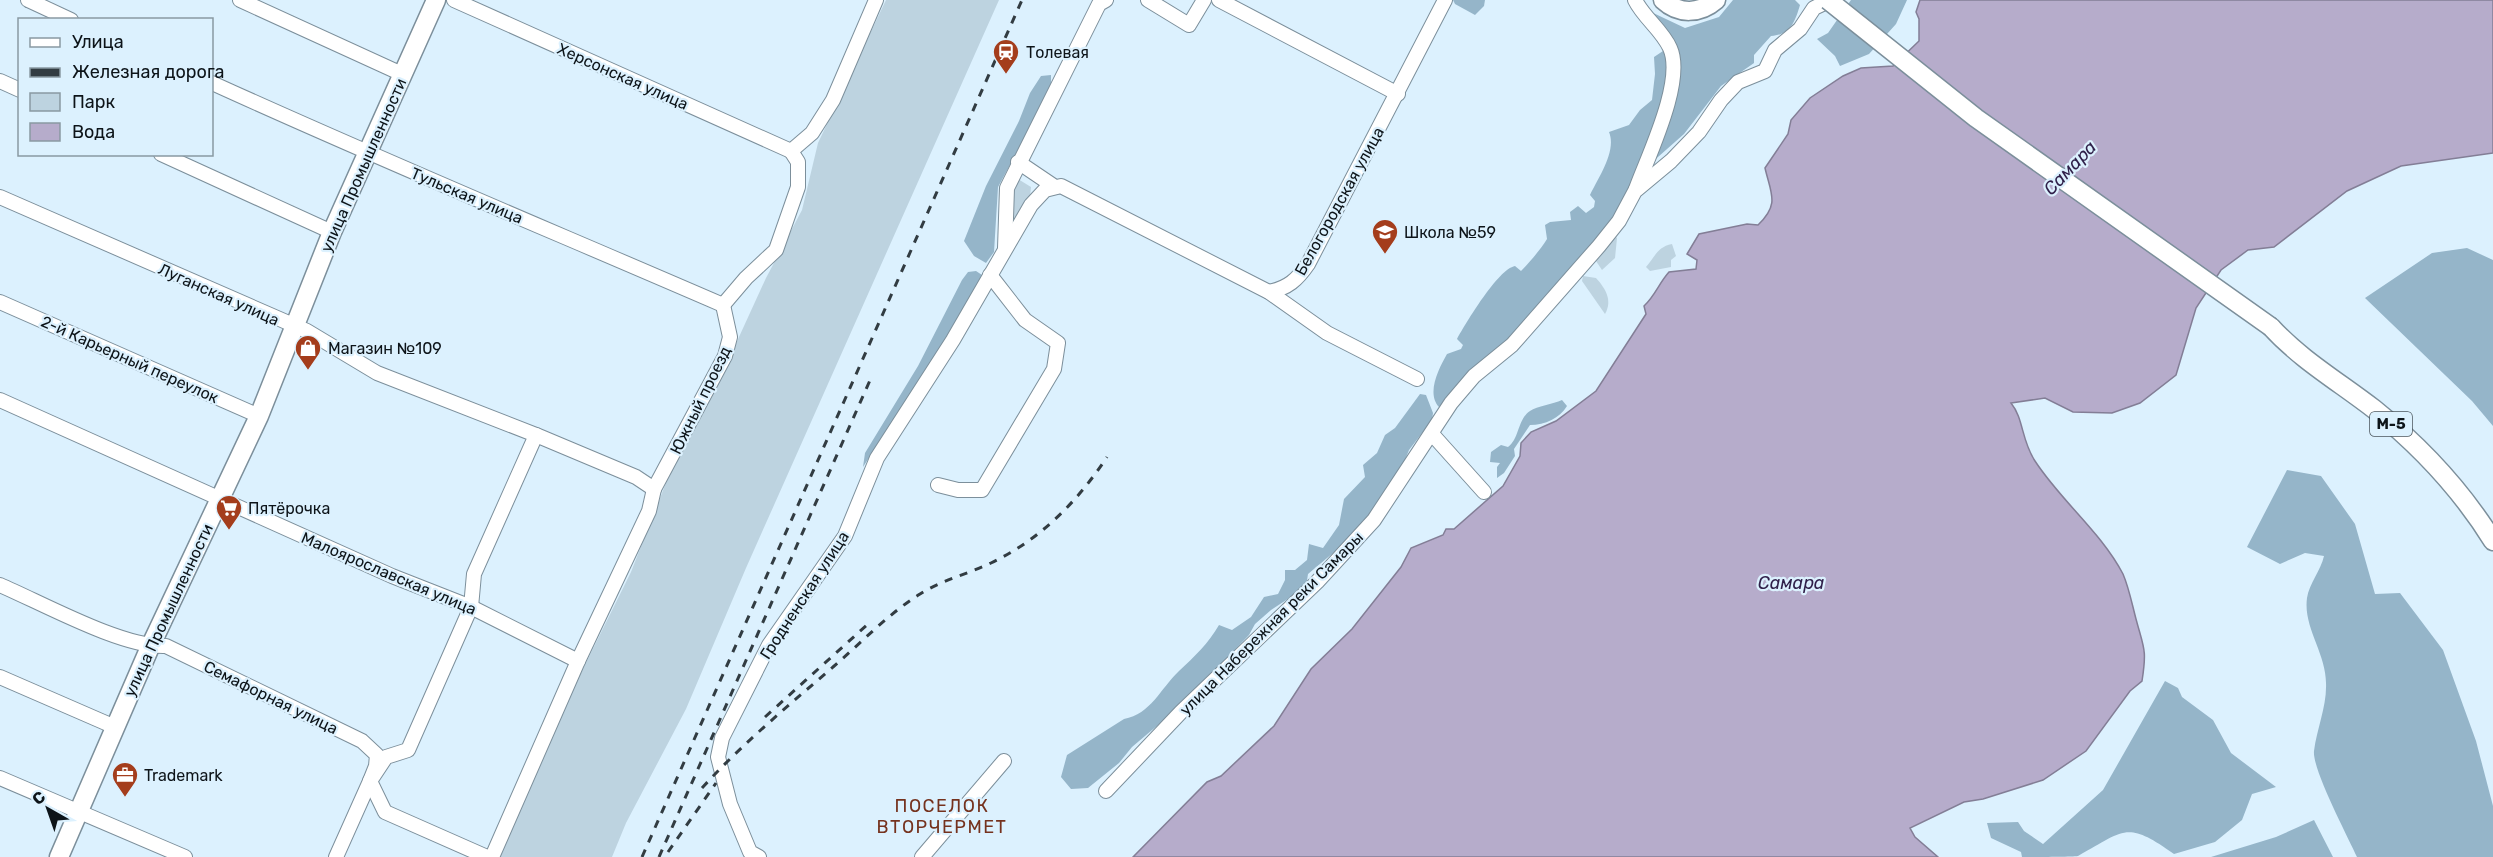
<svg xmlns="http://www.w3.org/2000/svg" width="2493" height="857" viewBox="0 0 2493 857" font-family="Rubik,sans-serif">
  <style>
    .green { fill: #bdd3e0 }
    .forest { fill: #95b5c9 }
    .water { fill: #b6accb; stroke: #837e96; stroke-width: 1.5 }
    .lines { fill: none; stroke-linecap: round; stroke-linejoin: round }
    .minor-casing { stroke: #7c8f9b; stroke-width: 16 }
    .major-casing { stroke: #7c8f9b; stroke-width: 21 }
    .minor { stroke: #fff; stroke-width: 14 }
    .major { stroke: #fff; stroke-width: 18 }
    .rail { stroke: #323c42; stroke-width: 3; stroke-dasharray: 8 8; stroke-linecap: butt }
    .major-bridge-casing { stroke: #7c8f9b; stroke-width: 21; stroke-linecap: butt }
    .major-bridge { stroke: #fff; stroke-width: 18 }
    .labels { text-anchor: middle; stroke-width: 4.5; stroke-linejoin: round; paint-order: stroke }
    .shield { fill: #dcf1fe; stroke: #4b565e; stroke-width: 1.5 }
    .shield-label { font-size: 15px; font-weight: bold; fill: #0d1419 }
    .poi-label { font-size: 16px; fill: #0d1419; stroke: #dcf1fe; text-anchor: start }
    .street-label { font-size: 16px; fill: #0d1419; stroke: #dcf1fe }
    .water-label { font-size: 18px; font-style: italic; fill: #2f1f49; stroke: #dcf1fe }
    .neighbourhood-label { font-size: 18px; letter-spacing: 1.5px; fill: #75321e; stroke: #dcf1fe }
  </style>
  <rect width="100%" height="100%" fill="#dcf1fe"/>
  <g class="green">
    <path d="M886 0H999L746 568 686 709 626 823 612 857H499L575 685 631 572 673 465 723 372 766 278 802 210 818 143Z"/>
    <path d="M1018 179 1031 187 1030 197 1011 224 1012 189Z"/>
    <path d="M1614 235 1617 238 1615 258 1602 270 1596 261 1598 254Z"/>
    <path d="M1672 244 1676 256 1671 260V267L1650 271 1646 267C1655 257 1657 247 1672 244Z"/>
    <path d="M1583 276 1596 278C1605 288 1613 300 1605 314L1582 281Z"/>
  </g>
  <g class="forest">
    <path d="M1453 0H1485L1484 6 1475 15 1455 4Z"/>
    <path d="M1733 0H1795L1800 5C1795 22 1790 35 1771 36L1754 55V63L1721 86 1684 134 1641 172 1678 77 1649 11 1685 28 1719 17Z"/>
    <path d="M1851 0H1907L1896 24 1869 54 1840 66 1835 56 1817 39 1828 33Z"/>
    <path d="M1663 51 1669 64 1666 90 1636 179 1613 223 1549 293 1522 328 1481 362 1439 407C1426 393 1439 368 1447 354L1461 349 1463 345 1457 339C1466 323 1498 269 1515 266L1521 271C1529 263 1541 249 1547 239L1545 225 1550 222 1571 220 1570 212 1578 206 1586 213 1594 207 1595 201 1590 195C1598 178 1617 151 1609 132L1629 125 1640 110 1652 100 1655 74 1654 57Z"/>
    <path d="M1051 75V88L998 187 994 252 986 263 974 256 964 241 986 186 1019 121 1030 93 1041 76Z"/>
    <path d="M2467 248 2493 260V426L2472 401 2365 298 2432 253Z"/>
    <path d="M976 271 982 275V282L863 467 865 453 918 366 962 280 968 272Z"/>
    <path d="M1420 394 1426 395 1433 413 1432 420 1409 450 1401 470 1358 532 1308 574 1306 587 1271 610 1255 624 1249 635 1184 703 1132 747 1119 763 1088 788 1071 789 1061 777 1067 755 1124 719C1151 714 1160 689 1179 671 1195 656 1208 644 1219 625L1232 630 1251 617 1264 597 1278 594 1285 580V570H1295L1307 560 1309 544 1323 548 1339 525 1344 499 1365 477 1363 465 1377 453 1385 435 1395 428Z"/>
    <path d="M1562 400 1567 406C1560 418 1545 425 1530 425L1514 449 1515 456 1504 473 1497 478V467L1500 463 1490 462 1491 452 1501 445 1508 447C1520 438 1517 420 1530 411 1537 406 1553 404 1562 400Z"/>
    <path d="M2287 470 2321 476 2355 524 2375 594 2400 593 2443 650 2476 741 2493 806V857H2357C2348 837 2312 769 2314 751 2317 728 2327 706 2326 683 2326 653 2303 627 2307 598 2309 584 2321 570 2324 556L2305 553 2280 564 2247 547Z"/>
    <path d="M2165 681 2178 688 2182 697 2213 720 2231 753 2276 787 2252 794 2242 820 2215 842 2174 854C2126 820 2125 830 2078 856 2070 857 2033 857 2022 857L2021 852 1991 838 1987 823 2018 822 2024 831 2043 844 2103 790Z"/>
    <path d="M2314 820 2333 857H2211L2276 837Z"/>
  </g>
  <path class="water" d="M1920 0H2493V153L2401 166 2347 191 2274 247 2248 250 2221 270 2196 308 2176 375 2140 403 2112 413 2073 412 2045 398 2011 403C2024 419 2021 440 2035 461 2061 501 2101 532 2123 574 2129 588 2132 604 2136 619 2144 649 2147 649 2142 681L2130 691 2086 751 2043 780 1983 799 1964 802 1910 828 1915 837 1938 857H1133L1207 782 1221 776 1274 726 1311 669 1352 629 1401 567 1411 548 1443 535 1446 529H1454L1503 486 1520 456 1521 443 1531 432 1556 421 1596 391 1646 314 1644 306C1655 296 1659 283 1669 272L1696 269 1697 260 1687 254 1699 234 1747 224 1758 225C1780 204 1771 194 1765 168L1788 134 1791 120 1810 98 1843 76 1861 68 1893 66 1919 41V19L1916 12Z"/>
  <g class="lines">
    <g class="minor-casing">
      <g id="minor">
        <path d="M28 0 71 20"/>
        <path d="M240 0 402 74"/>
        <path d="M454 0 791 151"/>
        <path d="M1148 0 1189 25 1204 0"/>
        <path d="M1219 0 1398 94"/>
        <path d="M1635 0C1644 18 1662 30 1670 48 1685 81 1648 156 1636 189"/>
        <path d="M0 81 20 90"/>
        <path d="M212 83C381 160 552 231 723 305"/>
        <path d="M791 151 812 133 833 100 876 0"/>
        <path d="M161 154 332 232"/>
        <path d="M1018 162 1055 187"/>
        <path d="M0 197 307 331 377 373 536 435 636 477 654 489 725 356 730 337 723 305"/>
        <path d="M1005 248 1007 188 1099 4 1106 0"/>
        <path d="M1269 292C1288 288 1297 280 1308 264L1445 0"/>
        <path d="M0 302 259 416"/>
        <path d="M723 305 746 278 776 250 798 187V162L791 151"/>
        <path d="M0 400 392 576 471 607 578 661"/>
        <path d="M1432 434 1484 492"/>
        <path d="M938 485 958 490H982L1054 369 1058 343 1025 320 990 275"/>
        <path d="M0 585C42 603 123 648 166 646L362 741 377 755 376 766 370 781 385 812 487 857"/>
        <path d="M0 677 115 727"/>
        <path d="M0 778 185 857"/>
        <path d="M1106 791 1181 712 1317 582 1374 520 1451 403 1474 376 1512 345 1599 246 1619 221 1635 191 1671 161 1699 132 1721 100 1738 82 1765 71 1775 50 1800 29 1814 8 1831 0"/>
        <path d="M336 857 370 781 386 757 408 750 471 607 474 574 536 435"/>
        <path d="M492 857 578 661 649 511 654 489"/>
        <path d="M759 857 750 852 730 804 718 757 722 738 769 645 845 536 877 458 953 340 1031 205 1045 190 1061 186 1269 292 1327 333 1417 379"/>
        <path d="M922 857 1004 761"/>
      </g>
    </g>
    <g class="major-casing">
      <g id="major">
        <path d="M1663 0C1679 15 1700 14 1716 0"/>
        <path d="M2271 327C2300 359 2339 382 2374 409 2420 446 2462 491 2493 541"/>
        <path d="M59 857 150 647 259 416 332 232 436 0"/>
      </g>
    </g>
    <use href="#minor" class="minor"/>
    <use href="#major" class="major"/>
    <g class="rail">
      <path d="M765 717 868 624"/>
      <path d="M702 788C742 744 788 706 833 667 861 643 888 614 920 594 942 580 968 574 991 563 1041 539 1077 502 1107 457"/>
      <path d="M668 852 716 783"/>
      <path d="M642 857 1022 0"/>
      <path d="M659 857 871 378"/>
    </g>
    <g class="major-bridge-casing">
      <path id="major-bridge" d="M1828 0 1976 118 2271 327"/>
    </g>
    <use href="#major-bridge" class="major-bridge"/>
  </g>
  <defs>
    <g id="station-pin" transform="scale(1.35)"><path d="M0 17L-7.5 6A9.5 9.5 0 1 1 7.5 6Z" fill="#a43d1c" stroke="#dcf1fe"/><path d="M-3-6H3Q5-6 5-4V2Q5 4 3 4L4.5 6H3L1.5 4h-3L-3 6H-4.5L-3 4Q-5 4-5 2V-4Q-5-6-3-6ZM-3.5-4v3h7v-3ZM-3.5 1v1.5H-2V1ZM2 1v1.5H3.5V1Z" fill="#fff"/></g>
    <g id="school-pin" transform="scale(1.35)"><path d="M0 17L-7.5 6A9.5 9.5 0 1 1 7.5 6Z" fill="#a43d1c" stroke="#dcf1fe"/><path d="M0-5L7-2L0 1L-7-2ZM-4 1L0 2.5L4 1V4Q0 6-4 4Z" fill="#fff"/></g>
    <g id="shop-pin" transform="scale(1.35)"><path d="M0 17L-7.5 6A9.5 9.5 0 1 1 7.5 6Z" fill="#a43d1c" stroke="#dcf1fe"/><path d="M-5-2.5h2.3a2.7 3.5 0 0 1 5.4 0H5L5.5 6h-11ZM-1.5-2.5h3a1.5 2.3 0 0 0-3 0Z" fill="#fff"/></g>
    <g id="supermarket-pin" transform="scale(1.35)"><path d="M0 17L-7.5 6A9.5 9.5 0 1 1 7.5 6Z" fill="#a43d1c" stroke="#dcf1fe"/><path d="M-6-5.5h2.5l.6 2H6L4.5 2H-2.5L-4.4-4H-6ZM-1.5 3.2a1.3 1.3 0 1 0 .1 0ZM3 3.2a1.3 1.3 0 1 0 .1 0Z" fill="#fff"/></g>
    <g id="office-pin" transform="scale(1.35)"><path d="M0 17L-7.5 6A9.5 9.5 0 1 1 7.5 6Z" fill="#a43d1c" stroke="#dcf1fe"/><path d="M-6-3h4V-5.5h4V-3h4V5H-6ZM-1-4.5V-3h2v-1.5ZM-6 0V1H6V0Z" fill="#fff"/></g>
  </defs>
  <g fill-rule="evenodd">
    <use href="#station-pin" x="1006" y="52"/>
    <use href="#school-pin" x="1385" y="232"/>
    <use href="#shop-pin" x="308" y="348"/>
    <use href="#supermarket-pin" x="229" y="508"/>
    <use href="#office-pin" x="125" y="775"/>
  </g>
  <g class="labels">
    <rect class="shield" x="2370" y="412" width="42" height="24" rx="4.5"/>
    <g class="shield-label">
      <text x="2391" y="429">М-5</text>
    </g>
    <g class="poi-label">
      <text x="1026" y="58">Толевая</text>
      <text x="1404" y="238">Школа №59</text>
      <text x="328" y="354">Магазин №109</text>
      <text x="248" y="514">Пятёрочка</text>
      <text x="144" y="781">Trademark</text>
    </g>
    <g class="street-label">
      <text transform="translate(623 76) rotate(24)" y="6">Херсонская улица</text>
      <text transform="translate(363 165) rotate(-66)" y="6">улица Промышленности</text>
      <text transform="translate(467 195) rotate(23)" y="6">Тульская улица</text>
      <text transform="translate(1339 201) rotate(-61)" y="6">Белогородская улица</text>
      <text transform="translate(219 294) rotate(24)" y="6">Луганская улица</text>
      <text transform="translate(130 359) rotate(24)" y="6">2-й Карьерный переулок</text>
      <text transform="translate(700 400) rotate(-64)" y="6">Южный проезд</text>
      <text transform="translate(389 573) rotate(23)" y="6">Малоярославская улица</text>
      <text transform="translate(804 595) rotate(-57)" y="6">Гродненская улица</text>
      <text transform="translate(168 610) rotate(-65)" y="6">улица Промышленности</text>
      <text transform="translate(1271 623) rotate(-45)" y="6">улица Набережная реки Самары</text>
      <text transform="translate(271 697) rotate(26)" y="6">Семафорная улица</text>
    </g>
    <g class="water-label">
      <text transform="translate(2070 168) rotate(-46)" y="6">Самара</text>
      <text x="1791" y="589">Самара</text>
    </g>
    <g class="neighbourhood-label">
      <text x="942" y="812">ПОСЕЛОК<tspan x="942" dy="21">ВТОРЧЕРМЕТ</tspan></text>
    </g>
  </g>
  <rect x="18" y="18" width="195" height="138" fill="#dcf1fe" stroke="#8999a2" stroke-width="1.5"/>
  <rect x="30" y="38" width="30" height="9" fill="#ffffff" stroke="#8999a2" stroke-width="1.5"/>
  <text x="72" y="48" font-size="18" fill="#0d1419">Улица</text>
  <rect x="30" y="68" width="30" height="9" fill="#323c42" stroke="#8999a2" stroke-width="1.5"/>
  <text x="72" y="78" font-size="18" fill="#0d1419">Железная дорога</text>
  <rect x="30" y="93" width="30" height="18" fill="#bdd3e0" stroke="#8999a2" stroke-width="1.5"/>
  <text x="72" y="108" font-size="18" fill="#0d1419">Парк</text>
  <rect x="30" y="123" width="30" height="18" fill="#b6accb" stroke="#8999a2" stroke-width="1.5"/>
  <text x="72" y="138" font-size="18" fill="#0d1419">Вода</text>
  <g transform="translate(48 809) rotate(320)" stroke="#dcf1fe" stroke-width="4.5" paint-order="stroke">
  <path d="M0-4.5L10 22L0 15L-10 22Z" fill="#0d1419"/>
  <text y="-9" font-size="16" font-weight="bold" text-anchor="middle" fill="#0d1419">С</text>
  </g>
</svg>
